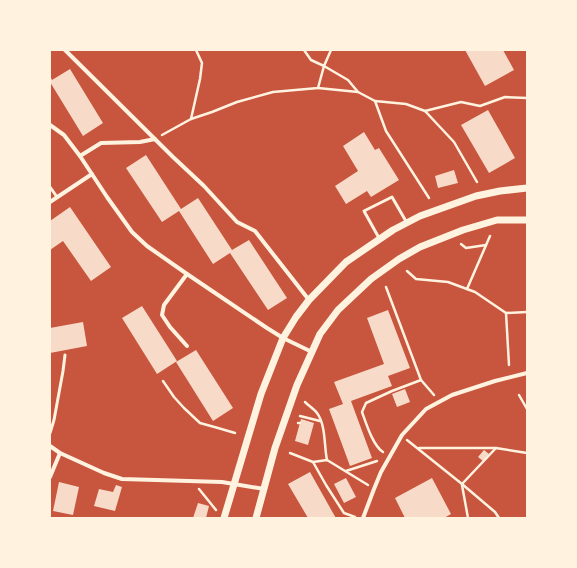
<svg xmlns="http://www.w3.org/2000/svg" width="577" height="568" viewBox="0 0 577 568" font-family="Overpass,sans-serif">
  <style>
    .building { fill: #f7dbc8 }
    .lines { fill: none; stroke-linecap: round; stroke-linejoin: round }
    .path { stroke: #fff3e0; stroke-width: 2.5 }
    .service { stroke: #fff3e0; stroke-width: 3 }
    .minor { stroke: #fff3e0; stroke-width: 4 }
    .tertiary { stroke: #fff3e0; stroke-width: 7 }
  </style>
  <rect width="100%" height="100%" fill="#c8553d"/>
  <g class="building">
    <path d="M465 50H503L514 70 485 86Z"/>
    <path d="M70 69 103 123 83 136 50 82V76L52 80Z"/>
    <path d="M488 110 515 158 489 173 461 125Z"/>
    <path d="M364 132 375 150 379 148 399 180 371 197 367 191 346 204 335 186 358 171 343 146Z"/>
    <path d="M146 155 181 209 198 198 232 250 249 240 287 298 268 310 230 253 213 264 179 211 162 222 126 168Z"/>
    <path d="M454 170 458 183 438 188 435 176Z"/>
    <path d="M70 207 111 267 91 281 63 241 50 250V221Z"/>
    <path d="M142 306 177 361 157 374 122 318Z"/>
    <path d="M388 310 410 368 388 376 392 386 351 401 372 458 350 466 329 409 343 404 334 382 384 364 367 318Z"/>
    <path d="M83 322 87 346 50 353V328Z"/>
    <path d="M196 350 233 408 213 421 176 362Z"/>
    <path d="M405 389 410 402 397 407 392 394Z"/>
    <path d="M301 419 314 423 308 445 295 441Z"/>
    <path d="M484 450 489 454 483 461 478 457Z"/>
    <path d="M310 472 333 513 336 518H308L288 484Z"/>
    <path d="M346 478 356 497 344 503 334 484Z"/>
    <path d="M432 478 451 514 444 518H405L395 498Z"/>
    <path d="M59 482 79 487 73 515 53 511Z"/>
    <path d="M116 485 122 487 115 511 94 506 99 489 113 492Z"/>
    <path d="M198 503 209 506 206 518H193Z"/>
  </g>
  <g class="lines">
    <g class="path">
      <path d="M331 50 324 66 348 80 358 92 375 101 386 131 429 198"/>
      <path d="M318 88 358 92"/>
      <path d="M375 101 406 104 425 111 454 142 477 182"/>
      <path d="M425 111 461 102 480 106 505 97 527 98"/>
      <path d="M191 119 200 79 202 63 196 50"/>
      <path d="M162 135 191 119 212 112 237 102 273 92 318 88 324 66 311 60 304 50"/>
      <path d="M461 244 466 248 486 245"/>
      <path d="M407 271 416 279 448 282 475 292 506 313 527 312"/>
      <path d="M386 287 421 380"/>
      <path d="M467 289 490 236"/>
      <path d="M506 313 509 365"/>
      <path d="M163 381 174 397 184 408 200 423 218 428 235 433"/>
      <path d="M519 395 527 409"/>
      <path d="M305 402C309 406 314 409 317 413 326 425 324 446 327 460"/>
      <path d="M300 416 320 421"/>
      <path d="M298 423H300"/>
      <path d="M407 440 462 484 496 448 527 453"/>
      <path d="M419 448H496"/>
      <path d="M383 452C373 446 366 423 362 412L366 403 392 391 421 380 434 395"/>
      <path d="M290 453 313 462 327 460 368 485"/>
      <path d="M313 462 326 485 344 513 355 517"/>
      <path d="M346 471 377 461"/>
      <path d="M462 484 495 512 499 518"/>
      <path d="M462 485 468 518"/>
      <path d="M199 489 216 510"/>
    </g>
    <g class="service">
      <path d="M50 187 57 197"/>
      <path d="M379 238 364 211 392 197 407 223"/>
      <path d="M50 433 54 420 63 371 65 355"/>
    </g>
    <g class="minor">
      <path d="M65 50 173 157 204 186 237 222 255 231 309 300"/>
      <path d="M50 125 64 135 80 156 107 197 132 232 147 246 187 274 267 328 283 338 312 352"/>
      <path d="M80 156 101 143 140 142 155 139"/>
      <path d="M50 202 92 174"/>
      <path d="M187 274 164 305 162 315 170 327 187 346"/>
      <path d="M50 446 60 453 104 473 122 479 222 482 264 489"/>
      <path d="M50 477 60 453"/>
      <path d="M363 518 374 489 381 472 402 435 426 409 452 395 495 381 527 373"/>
    </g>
    <g class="tertiary">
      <path d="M224 518 261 394 283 338 296 317 309 300 346 262 393 230 420 216 476 196 500 191 527 188"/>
      <path d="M256 518 275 448 297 385 320 334 338 310 371 279 399 259 420 247 463 230 497 220H527"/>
    </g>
  </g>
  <rect width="577" height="568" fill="none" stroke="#fff3e0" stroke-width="102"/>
</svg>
